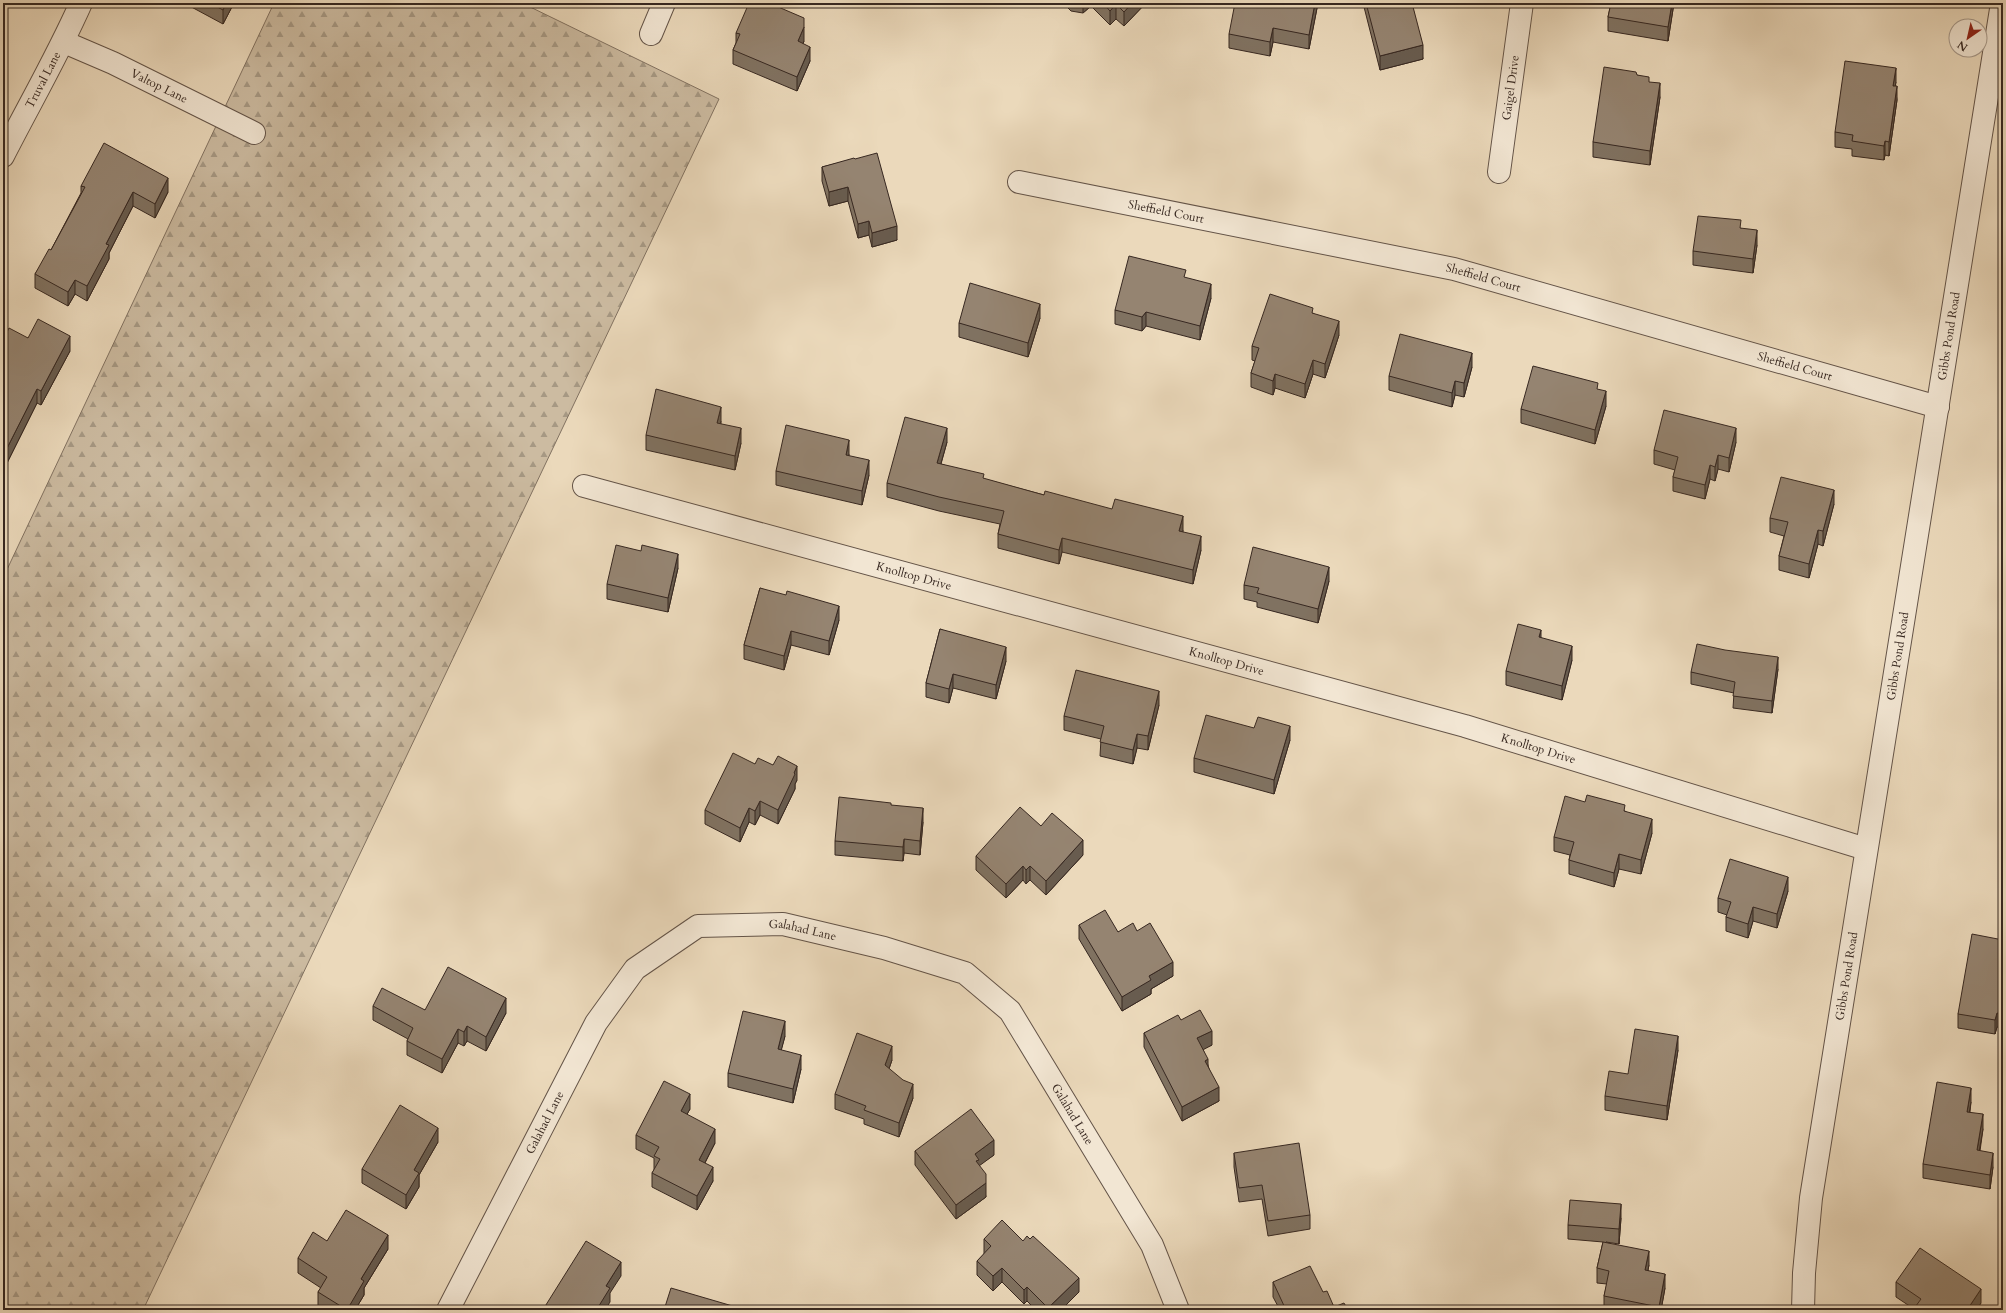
<svg xmlns="http://www.w3.org/2000/svg" width="2006" height="1313" viewBox="0 0 2006 1313" font-family="Cardo,serif">
  <style>
    .forest { fill: url(#forest-firs); stroke: #827261 }
    .lines { fill: none; stroke-linecap: round; stroke-linejoin: round }
    .minor-casing { stroke: #645448; stroke-width: 24 }
    .minor { stroke: #f2e6d3; stroke-width: 22 }
    .wall { fill: #807261; stroke: #372821 }
    .shaded-wall { fill: #685c4f; stroke: #372821 }
    .building { fill: #958471; stroke: #372821 }
    .labels { text-anchor: middle; stroke-width: 3; stroke-linejoin: round; paint-order: stroke }
    .street-label { font-size: 12px; fill: #372821; stroke: #f2e6d3 }
  </style>
  <defs>
    <pattern id="forest-firs" width="22" height="20" patternUnits="userSpaceOnUse"><rect width="22" height="20" fill="#ccbba1"/><path d="M5 1l3.5 6h-7zM16 11l3.5 6h-7z" fill="#a69883"/></pattern>
  </defs>
  <rect width="100%" height="100%" fill="#ebd9bb"/>
  <filter id="stains"><feTurbulence type="fractalNoise" baseFrequency=".005" numOctaves="4"/><feColorMatrix values="0 0 0 0 .2 0 0 0 0 .09 0 0 0 0 .02 0 0 0 .5 -.17"/></filter>
  <radialGradient id="worn" r=".72"><stop offset=".6" stop-color="#630" stop-opacity="0"/><stop offset="1" stop-color="#630" stop-opacity=".3"/></radialGradient>
  <path class="forest" d="M274 3H522L719 99 143 1310H3V578Z"/>
  <g class="lines">
    <g class="minor-casing">
      <g id="minor">
        <path d="M651 34 664 3"/>
        <path id="s1" d="M64 42 113 63 254 133"/>
        <path id="s2" d="M3 156C29 105 58 55 81 3"/>
        <path id="s3" d="M1499 172 1522 3"/>
        <path id="s4" d="M1019 182 1454 269 1938 407"/>
        <path id="s5" d="M584 486 1465 726 1866 849"/>
        <path id="s6" d="M448 1310 596 1023 635 969 698 926 783 924 884 948 965 973 1010 1011 1152 1245 1178 1310"/>
        <path id="s7" d="M1803 1310 1804 1273 1811 1198 2002 3"/>
      </g>
    </g>
    <use href="#minor" class="minor"/>
  </g>
  <g class="wall">
    <path d="M184 3H234L223 24Z"/>
    <path d="M1063 3H1146L1124 26 1116 19 1110 25 1091 6 1083 13 1071 11Z"/>
    <path d="M1318 3 1309 49 1273 42 1270 56 1229 48V34Z"/>
    <path d="M1363 3H1412L1423 59 1380 70Z"/>
    <path d="M1611 3H1674L1668 41 1608 31V17Z"/>
    <path d="M736 33 804 41 803 44 810 61 797 91 733 64V50L736 43Z"/>
    <path d="M1637 75 1649 82 1660 97 1650 165 1593 157V142Z"/>
    <path d="M1896 82 1895 86 1897 100 1889 156 1885 155 1884 160 1852 156V149L1835 147V132Z"/>
    <path d="M855 159 897 240 872 247 869 235 858 238 848 201 829 206 822 181V167Z"/>
    <path d="M81 186 168 192 155 218 133 206 109 253V259L87 301 75 294 68 306 35 288V274L51 250 81 193Z"/>
    <path d="M1741 228 1757 245 1753 273 1693 265V251Z"/>
    <path d="M1186 278 1211 298 1200 340 1146 326 1142 331 1115 324V310Z"/>
    <path d="M1313 313 1339 335 1325 378 1313 374 1305 398 1275 388 1273 395 1251 387V373L1255 361 1252 360V346Z"/>
    <path d="M1040 318 1028 357 959 337V323Z"/>
    <path d="M28 338 70 351 41 405 37 403 3 471V340Z"/>
    <path d="M1472 367 1464 397 1455 395 1452 407 1389 390V376Z"/>
    <path d="M1606 406 1595 444 1521 423V409Z"/>
    <path d="M721 421V424L741 443 735 470 646 450V435Z"/>
    <path d="M947 442 941 464 984 479 1044 495 1183 530V532L1201 550 1193 584 1062 552 1059 564 998 548V534L1000 524 939 511 887 497V483Z"/>
    <path d="M1736 442 1729 472 1718 469 1715 481 1710 479 1705 499 1673 491V477L1675 470 1654 464V450Z"/>
    <path d="M849 454V456L869 475 862 505 776 485V471Z"/>
    <path d="M1834 504 1823 546 1818 544 1809 578 1779 570V556L1784 536 1770 532V518Z"/>
    <path d="M641 551 678 568 668 612 607 599V584Z"/>
    <path d="M1329 581 1318 623 1257 607V602L1244 599V585Z"/>
    <path d="M760 588 839 620 829 655 791 645 784 670 744 659V645Z"/>
    <path d="M940 629 1006 661 996 699 953 688 949 703 926 697V683Z"/>
    <path d="M1541 638 1572 660 1562 700 1506 685V671Z"/>
    <path d="M1778 669 1772 713 1733 708 1734 693 1691 684V672Z"/>
    <path d="M1159 705 1148 750 1137 748 1133 764 1100 756 1101 739 1064 730V716Z"/>
    <path d="M1290 740 1274 794 1194 772V758Z"/>
    <path d="M755 764 797 780 795 784V789L778 824 760 815 755 825 749 822 740 842 705 824V810Z"/>
    <path d="M1585 802 1625 811 1652 833 1641 874 1619 869 1614 887 1569 874V860L1570 855 1554 851V837Z"/>
    <path d="M891 805 923 822 920 855 904 853 903 861 835 855V841Z"/>
    <path d="M1041 826 1083 855 1046 895 1030 880 1026 884 1023 880 1006 898 976 870V856Z"/>
    <path d="M1788 891 1777 928 1753 921 1748 938 1726 931V917L1727 915 1718 912V898Z"/>
    <path d="M1079 925 1118 932 1137 931 1173 976 1151 989V994L1122 1011 1079 939Z"/>
    <path d="M2003 940V1028L1997 1027 1995 1034 1958 1028V1014Z"/>
    <path d="M373 1006 425 1010 506 1013 486 1051 467 1041 464 1046 458 1043 442 1073 407 1055V1041L408 1039 373 1020Z"/>
    <path d="M1181 1020 1212 1045 1203 1049 1219 1101 1182 1121 1144 1047V1033Z"/>
    <path d="M785 1036 781 1050 801 1069 793 1103 728 1087V1073Z"/>
    <path d="M1678 1050 1667 1120 1605 1110V1096L1628 1074Z"/>
    <path d="M892 1060 889 1069 913 1098 899 1137 864 1124V1119L835 1109V1094Z"/>
    <path d="M1971 1102 1970 1112 1983 1129 1980 1151 1993 1167 1990 1189 1923 1178V1164Z"/>
    <path d="M690 1109 687 1114 715 1143 705 1163 713 1181 697 1210 652 1187V1173L654 1170V1158L636 1149V1135Z"/>
    <path d="M438 1142 419 1175V1187L406 1209 362 1183V1169Z"/>
    <path d="M915 1151 994 1155 979 1165 986 1197 956 1219 915 1165Z"/>
    <path d="M1234 1153 1310 1215V1229L1268 1236 1262 1199 1239 1202 1234 1167Z"/>
    <path d="M1621 1218 1619 1244 1606 1242 1649 1265 1648 1270 1665 1288 1661 1310H1604V1296L1607 1284 1597 1283V1268L1603 1242 1568 1239V1225Z"/>
    <path d="M984 1239 1023 1241 1079 1292 1061 1310H1036L1027 1301 1024 1304 1002 1282 993 1291 977 1275V1261L984 1254Z"/>
    <path d="M327 1241 388 1249 364 1288V1295L355 1310H324L318 1306V1292L321 1288 298 1273V1258Z"/>
    <path d="M1273 1282 1323 1292 1334 1307 1348 1310H1280L1273 1297Z"/>
    <path d="M1896 1282 1981 1303 1976 1310H1913L1914 1309 1896 1297Z"/>
  </g>
  <g class="shaded-wall">
    <path d="M226 3H234L223 24V10Z"/>
    <path d="M1083 3H1091V6L1083 13Z"/>
    <path d="M1132 3H1146L1124 26V12Z"/>
    <path d="M1315 3H1318L1309 49V35Z"/>
    <path d="M1672 3H1674L1668 41V27Z"/>
    <path d="M1116 4V19L1110 25V11Z"/>
    <path d="M804 27V41L798 56V41Z"/>
    <path d="M1273 28V42L1270 56V42Z"/>
    <path d="M1423 45V59L1380 70V56Z"/>
    <path d="M810 47V61L797 91V77Z"/>
    <path d="M1896 68V82L1893 100V86Z"/>
    <path d="M1660 83V97L1650 165V151Z"/>
    <path d="M1897 86V100L1889 156V142Z"/>
    <path d="M1885 141V155L1884 160V146Z"/>
    <path d="M168 178V192L155 218V204Z"/>
    <path d="M848 187V201L829 206V192Z"/>
    <path d="M133 192V206L109 253V259L87 301V286L106 244Z"/>
    <path d="M869 221V235L858 238V224Z"/>
    <path d="M897 226V240L872 247V233Z"/>
    <path d="M1757 230V245L1753 273V259Z"/>
    <path d="M75 280V294L68 306V292Z"/>
    <path d="M1211 284V298L1200 340V326Z"/>
    <path d="M1040 304V318L1028 357V343Z"/>
    <path d="M1146 312V326L1142 331V317Z"/>
    <path d="M1339 321V335L1325 378V364Z"/>
    <path d="M70 336V351L41 405V391Z"/>
    <path d="M1472 353V367L1464 397V383Z"/>
    <path d="M1313 360V374L1305 398V384Z"/>
    <path d="M1275 374V388L1273 395V381Z"/>
    <path d="M1455 381V395L1452 407V393Z"/>
    <path d="M37 389V403L3 471V456Z"/>
    <path d="M1606 391V406L1595 444V430Z"/>
    <path d="M721 407V421L717 437V423Z"/>
    <path d="M741 428V443L735 470V456Z"/>
    <path d="M947 428V442L937 477V463Z"/>
    <path d="M1736 428V442L1729 472V458Z"/>
    <path d="M849 440V454L846 469V455Z"/>
    <path d="M1718 455V469L1715 481V467Z"/>
    <path d="M869 460V475L862 505V491Z"/>
    <path d="M1710 465V479L1705 499V485Z"/>
    <path d="M1834 490V504L1823 546V531Z"/>
    <path d="M1183 516V530L1179 545V531Z"/>
    <path d="M1818 530V544L1809 578V564Z"/>
    <path d="M1201 536V550L1193 584V570Z"/>
    <path d="M1062 538V552L1059 564V550Z"/>
    <path d="M678 554V568L668 612V598Z"/>
    <path d="M1329 567V581L1318 623V609Z"/>
    <path d="M839 606V620L829 655V641Z"/>
    <path d="M1541 630V644L1539 637Z"/>
    <path d="M791 631V645L784 670V656Z"/>
    <path d="M1572 646V660L1562 700V686Z"/>
    <path d="M1006 647V661L996 699V685Z"/>
    <path d="M1778 657V669L1772 713V701Z"/>
    <path d="M953 674V688L949 703V689Z"/>
    <path d="M1159 691V705L1148 750V736Z"/>
    <path d="M1290 726V740L1274 794V780Z"/>
    <path d="M1137 734V748L1133 764V750Z"/>
    <path d="M797 766V780L795 784V789L778 824V810Z"/>
    <path d="M760 801V815L755 825V811Z"/>
    <path d="M749 808V822L740 842V828Z"/>
    <path d="M923 808V822L920 855V841Z"/>
    <path d="M1652 819V833L1641 874V860Z"/>
    <path d="M904 839V853L903 861V847Z"/>
    <path d="M1083 840V855L1046 895V881Z"/>
    <path d="M1619 854V869L1614 887V873Z"/>
    <path d="M1023 866V880L1006 898V884Z"/>
    <path d="M1030 866V880L1026 884V870Z"/>
    <path d="M1788 877V891L1777 928V914Z"/>
    <path d="M1753 907V921L1748 938V924Z"/>
    <path d="M2003 942V956L2001 952Z"/>
    <path d="M1173 962V976L1151 989V994L1122 1011V997L1149 976Z"/>
    <path d="M506 998V1013L486 1051V1037Z"/>
    <path d="M1997 1013V1027L1995 1034V1020Z"/>
    <path d="M785 1021V1036L778 1063V1049Z"/>
    <path d="M467 1026V1041L464 1046V1032Z"/>
    <path d="M458 1029V1043L442 1073V1059Z"/>
    <path d="M1212 1031V1045L1197 1053V1038Z"/>
    <path d="M1678 1036V1050L1667 1120V1106Z"/>
    <path d="M892 1046V1060L885 1080V1065Z"/>
    <path d="M801 1055V1069L793 1103V1089Z"/>
    <path d="M1208 1059V1073L1205 1061Z"/>
    <path d="M913 1084V1098L899 1137V1123Z"/>
    <path d="M1219 1087V1101L1182 1121V1107Z"/>
    <path d="M1971 1088V1102L1967 1126V1112Z"/>
    <path d="M690 1094V1109L681 1125V1111Z"/>
    <path d="M1983 1114V1129L1977 1164V1150Z"/>
    <path d="M438 1128V1142L419 1175V1187L406 1209V1195L414 1170Z"/>
    <path d="M715 1129V1143L699 1174V1160Z"/>
    <path d="M994 1140V1155L979 1166V1174L975 1154Z"/>
    <path d="M1993 1153V1167L1990 1189V1175Z"/>
    <path d="M713 1167V1181L697 1210V1196Z"/>
    <path d="M986 1183V1197L956 1219V1205Z"/>
    <path d="M1621 1204V1218L1619 1244V1229Z"/>
    <path d="M388 1235V1249L364 1288V1295L355 1310H347L361 1279Z"/>
    <path d="M1649 1251V1265L1645 1284V1270Z"/>
    <path d="M621 1262V1276L610 1293V1302L605 1310H597L606 1286Z"/>
    <path d="M1002 1268V1282L993 1291V1276Z"/>
    <path d="M1665 1274V1288L1661 1310H1659V1307Z"/>
    <path d="M1079 1278V1292L1061 1310H1048V1308Z"/>
    <path d="M1027 1287V1301L1024 1304V1290Z"/>
    <path d="M1981 1289V1303L1976 1310H1967Z"/>
  </g>
  <g class="building">
    <path d="M210 3H226L223 10Z"/>
    <path d="M749 3H769L804 18V27L798 41 810 47 797 77 733 50 740 34 736 33Z"/>
    <path d="M1103 3H1132L1124 12 1116 4 1110 11Z"/>
    <path d="M1235 3H1315L1309 35 1273 28 1270 42 1229 34Z"/>
    <path d="M1366 3H1412L1423 45 1380 56Z"/>
    <path d="M1611 3H1672L1668 27 1608 17Z"/>
    <path d="M1845 61 1896 68 1893 86H1897L1889 142 1885 141 1884 146 1852 141 1853 135 1835 132Z"/>
    <path d="M1604 67 1636 72 1637 75 1649 77V82L1660 83 1650 151 1593 142Z"/>
    <path d="M104 143 168 178 155 204 133 192 106 244 109 245 87 286 75 280 68 292 35 274 49 249 51 250 85 187 81 186Z"/>
    <path d="M877 153 897 226 872 233 869 221 858 224 848 187 829 192 822 167 854 158 855 159Z"/>
    <path d="M1698 216 1741 220 1740 228 1757 230 1753 259 1693 251Z"/>
    <path d="M1129 256 1186 270 1184 277 1211 284 1200 326 1146 312 1142 317 1115 310Z"/>
    <path d="M970 283 1040 304 1028 343 959 323Z"/>
    <path d="M1270 294 1313 308 1312 313 1339 321 1325 364 1313 360 1305 384 1275 374 1273 381 1251 373 1259 348 1252 346Z"/>
    <path d="M38 319 70 336 41 391 37 389 3 456V340L9 328 28 338Z"/>
    <path d="M1400 334 1472 353 1464 383 1455 381 1452 393 1389 376Z"/>
    <path d="M1533 366 1598 383 1597 389 1606 391 1595 430 1521 409Z"/>
    <path d="M656 389 721 407 717 423 741 428 735 456 646 435Z"/>
    <path d="M1664 410 1736 428 1729 458 1718 455 1715 467 1710 465 1705 485 1673 477 1678 457 1654 450Z"/>
    <path d="M905 417 947 428 937 463 984 474 983 478 1044 495 1045 491 1112 509 1115 499 1183 516 1179 531 1201 536 1193 570 1062 538 1059 550 998 534 1004 511 939 497 887 483Z"/>
    <path d="M786 425 849 440 846 455 869 460 862 491 776 471Z"/>
    <path d="M1781 477 1834 490 1823 531 1818 530 1809 564 1779 556 1788 522 1770 518Z"/>
    <path d="M616 545 641 551 642 545 678 554 668 598 607 584Z"/>
    <path d="M1253 547 1329 567 1318 609 1257 593 1259 588 1244 585Z"/>
    <path d="M760 588 786 595 787 591 839 606 829 641 791 631 784 656 744 645Z"/>
    <path d="M1518 624 1541 630 1539 637 1572 646 1562 686 1506 671Z"/>
    <path d="M940 629 1006 647 996 685 953 674 949 689 926 683Z"/>
    <path d="M1697 644 1725 650 1778 657 1772 701 1733 696 1735 682 1691 672Z"/>
    <path d="M1076 670 1159 691 1148 736 1137 734 1133 750 1100 742 1104 726 1064 716Z"/>
    <path d="M1206 715 1254 728 1258 717 1290 726 1274 780 1194 758Z"/>
    <path d="M733 753 755 764 758 758 773 765 778 756 797 766 794 773 795 774 778 810 760 801 755 811 749 808 740 828 705 810Z"/>
    <path d="M1587 795 1625 805 1624 811 1652 819 1641 860 1619 854 1614 873 1569 860 1574 842 1554 837 1565 796 1585 802Z"/>
    <path d="M839 797 891 803V805L923 808 920 841 904 839 903 847 835 841Z"/>
    <path d="M1020 807 1041 826 1052 813 1083 840 1046 881 1030 866 1026 870 1023 866 1006 884 976 856Z"/>
    <path d="M1730 859 1788 877 1777 914 1753 907 1748 924 1726 917 1731 902 1718 898Z"/>
    <path d="M1105 910 1118 932 1133 923 1137 931 1150 923 1173 962 1149 976 1151 980 1122 997 1079 925Z"/>
    <path d="M1972 934 2003 940 2001 952 2003 953V1014L1997 1013 1995 1020 1958 1014Z"/>
    <path d="M448 967 506 998 486 1037 467 1026 464 1032 458 1029 442 1059 407 1041 413 1028 373 1006 382 988 425 1010Z"/>
    <path d="M1200 1010 1212 1031 1197 1038 1208 1059 1205 1061 1219 1087 1182 1107 1144 1033 1178 1015 1181 1020Z"/>
    <path d="M743 1011 785 1021 778 1049 801 1055 793 1089 728 1073Z"/>
    <path d="M1635 1029 1678 1036 1667 1106 1605 1096 1609 1071 1628 1074Z"/>
    <path d="M857 1033 892 1046 885 1065 903 1080 913 1084 899 1123 864 1110 866 1106 835 1094Z"/>
    <path d="M664 1081 690 1094 681 1111 715 1129 699 1160 713 1167 697 1196 652 1173 660 1159 654 1156 659 1147 636 1135Z"/>
    <path d="M1937 1082 1971 1088 1967 1112 1983 1114 1977 1150 1993 1153 1990 1175 1923 1164Z"/>
    <path d="M400 1105 438 1128 414 1170 419 1173 406 1195 362 1169Z"/>
    <path d="M971 1109 994 1140 975 1154 979 1160 976 1161 986 1174V1183L956 1205 915 1151Z"/>
    <path d="M1299 1143 1310 1215 1268 1221 1262 1185 1239 1188 1234 1153Z"/>
    <path d="M1570 1200 1621 1204 1619 1229 1568 1225Z"/>
    <path d="M346 1210 388 1235 361 1279 364 1281 347 1310 318 1292 327 1277 298 1258 313 1232 327 1241Z"/>
    <path d="M1002 1220 1023 1241 1027 1236 1030 1239 1033 1236 1079 1278 1048 1308 1027 1287 1024 1290 1002 1268 993 1276 977 1261 991 1246 984 1239Z"/>
    <path d="M586 1241 621 1262 606 1286 610 1288 597 1309 594 1308 593 1310H547L544 1308Z"/>
    <path d="M1603 1242 1649 1251 1645 1270 1665 1274 1659 1307 1604 1296 1609 1271 1597 1268Z"/>
    <path d="M1920 1248 1981 1289 1967 1310H1913L1921 1299 1896 1282Z"/>
    <path d="M1310 1266 1323 1292 1327 1291 1334 1307 1344 1303 1348 1310H1286L1273 1282Z"/>
    <path d="M671 1288 736 1307 735 1310H664Z"/>
  </g>
  <g class="labels">
    <g class="street-label">
      <text dy="4" stroke="none"><textPath href="#s2" startOffset="86">Truval Lane</textPath></text>
      <text dy="4" stroke="none"><textPath href="#s1" startOffset="105">Valtop Lane</textPath></text>
      <text dy="4" stroke="none"><textPath href="#s3" startOffset="85">Gaigel Drive</textPath></text>
      <text dy="4" stroke="none"><textPath href="#s4" startOffset="150">Sheffield Court</textPath></text>
      <text dy="4" stroke="none"><textPath href="#s4" startOffset="474">Sheffield Court</textPath></text>
      <text dy="4" stroke="none"><textPath href="#s7" startOffset="985">Gibbs Pond Road</textPath></text>
      <text dy="4" stroke="none"><textPath href="#s4" startOffset="798">Sheffield Court</textPath></text>
      <text dy="4" stroke="none"><textPath href="#s5" startOffset="342">Knolltop Drive</textPath></text>
      <text dy="4" stroke="none"><textPath href="#s7" startOffset="661">Gibbs Pond Road</textPath></text>
      <text dy="4" stroke="none"><textPath href="#s5" startOffset="666">Knolltop Drive</textPath></text>
      <text dy="4" stroke="none"><textPath href="#s5" startOffset="990">Knolltop Drive</textPath></text>
      <text dy="4" stroke="none"><textPath href="#s6" startOffset="571">Galahad Lane</textPath></text>
      <text dy="4" stroke="none"><textPath href="#s7" startOffset="337">Gibbs Pond Road</textPath></text>
      <text dy="4" stroke="none"><textPath href="#s6" startOffset="919">Galahad Lane</textPath></text>
      <text dy="4" stroke="none"><textPath href="#s6" startOffset="211">Galahad Lane</textPath></text>
    </g>
  </g>
  <rect width="2006" height="1313" fill="none" stroke="#ebd9bb" stroke-width="16"/>
  <rect x="4" y="4" width="1998" height="1305" fill="none" stroke="#372821" stroke-width="2"/>
  <rect x="8" y="8" width="1990" height="1297" fill="none" stroke="#372821"/>
  <g transform="translate(1968 38) rotate(214)"><circle r="19" fill="#f2e6d3" stroke="#a79a8c"/>
  <path d="M0-3L7 15L0 10L-7 15Z" fill="#8f2418"/>
  <text y="-6" font-size="11" font-weight="bold" text-anchor="middle" fill="#372821">N</text>
  </g>
  <rect width="100%" height="100%" filter="url(#stains)"/>
  <rect width="100%" height="100%" fill="url(#worn)"/>
</svg>
